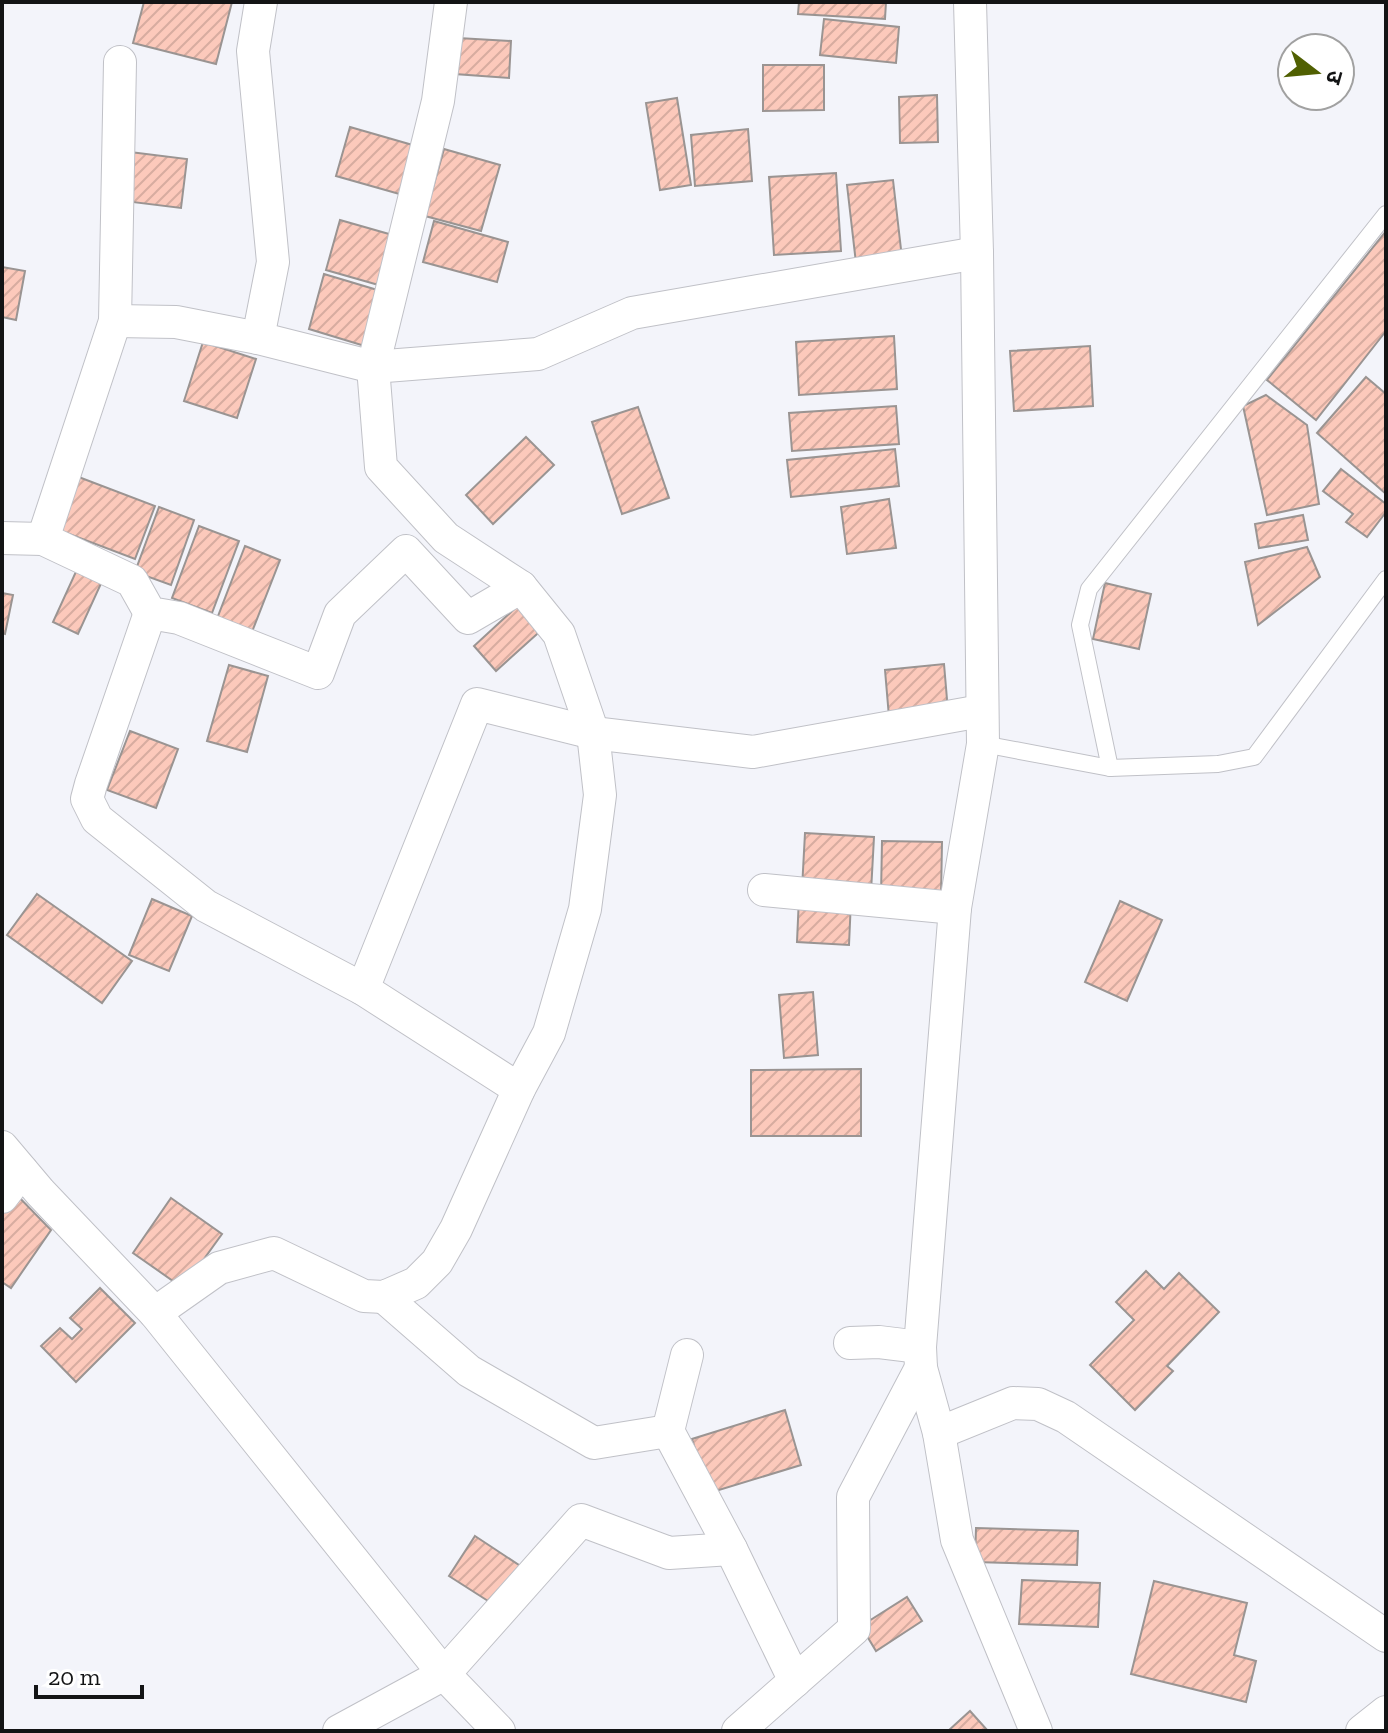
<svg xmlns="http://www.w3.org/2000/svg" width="1388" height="1733" viewBox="0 0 1388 1733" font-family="'Zilla Slab','Noto Sans Devanagari',serif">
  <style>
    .building { fill: url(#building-hatch); stroke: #9a9492; stroke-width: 2 }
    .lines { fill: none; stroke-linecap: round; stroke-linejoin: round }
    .lane-casing { stroke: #c0c1c7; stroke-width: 18 }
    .street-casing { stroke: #c0c1c7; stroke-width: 34 }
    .lane { stroke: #fff; stroke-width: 16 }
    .street { stroke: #fff; stroke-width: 32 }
  </style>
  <defs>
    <pattern id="building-hatch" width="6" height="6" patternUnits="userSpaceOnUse" patternTransform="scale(2)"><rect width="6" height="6" fill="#fcc9bb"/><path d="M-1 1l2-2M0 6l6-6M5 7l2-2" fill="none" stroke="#d7aca0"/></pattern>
  </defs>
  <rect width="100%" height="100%" fill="#f3f4fa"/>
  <g class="building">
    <path d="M144 2H232L216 64 133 43Z"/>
    <path d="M799 2H886L885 19 798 14Z"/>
    <path d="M824 19 899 27 896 63 820 55Z"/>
    <path d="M458 38 511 41 509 78 455 74Z"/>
    <path d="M763 65H824V110L763 111Z"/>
    <path d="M937 95 938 142 900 143 899 97Z"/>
    <path d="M677 98 691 185 660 190 646 103Z"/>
    <path d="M350 127 423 148 410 197 336 176Z"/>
    <path d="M748 129 752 181 695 186 691 135Z"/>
    <path d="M444 149 500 165 481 231 425 216Z"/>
    <path d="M130 152 187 159 181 208 124 201Z"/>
    <path d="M836 173 841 251 774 255 769 177Z"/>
    <path d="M893 180 902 258 856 263 847 185Z"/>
    <path d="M340 220 396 236 382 286 326 270Z"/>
    <path d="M434 221 508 242 497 282 423 262Z"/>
    <path d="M1386 231V331L1316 420 1267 380Z"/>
    <path d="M2 267 25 271 16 320 2 317Z"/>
    <path d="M324 274 384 292 368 347 309 329Z"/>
    <path d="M894 336 897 389 799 395 796 342Z"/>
    <path d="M203 342 256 359 237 418 184 401Z"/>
    <path d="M1090 346 1093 406 1014 411 1010 351Z"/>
    <path d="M1366 377 1386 394V494L1317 433Z"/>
    <path d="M1266 395 1307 425 1319 504 1267 515 1243 406Z"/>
    <path d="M896 406 899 444 792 451 789 413Z"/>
    <path d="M638 407 669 498 622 514 592 422Z"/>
    <path d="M526 437 554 465 493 524 466 495Z"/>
    <path d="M895 449 899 486 791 497 787 460Z"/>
    <path d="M1341 469 1386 504V512L1367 537 1346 522 1353 514 1323 491Z"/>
    <path d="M76 476 155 506 135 559 56 529Z"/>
    <path d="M889 499 896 548 847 554 841 507Z"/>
    <path d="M159 507 194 520 171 585 135 572Z"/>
    <path d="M1303 515 1308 540 1259 548 1255 524Z"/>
    <path d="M199 526 239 541 212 613 172 598Z"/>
    <path d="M245 546 280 560 250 637 215 624Z"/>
    <path d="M1307 547 1320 577 1258 625 1245 562Z"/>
    <path d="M79 565 104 577 78 634 53 622Z"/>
    <path d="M1105 583 1151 594 1139 649 1093 639Z"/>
    <path d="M2 593 13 595 5 634 2 633Z"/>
    <path d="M523 601 546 626 496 671 474 646Z"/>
    <path d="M944 664 948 711 889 717 885 670Z"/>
    <path d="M229 665 268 676 247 752 207 741Z"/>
    <path d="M130 731 178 749 156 808 107 790Z"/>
    <path d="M805 833 874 837 871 892 802 889Z"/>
    <path d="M882 841 942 842 941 897 881 896Z"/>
    <path d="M37 894 132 961 102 1003 7 935Z"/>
    <path d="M799 897 851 900 849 945 797 942Z"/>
    <path d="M152 899 192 916 169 971 129 955Z"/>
    <path d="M1120 901 1162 920 1127 1001 1085 982Z"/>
    <path d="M813 992 818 1055 784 1058 779 995Z"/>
    <path d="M861 1069V1136H751V1070Z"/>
    <path d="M11 1189 51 1230 11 1288 2 1282V1202Z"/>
    <path d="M171 1198 222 1234 183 1288 133 1253Z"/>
    <path d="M1146 1271 1164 1289 1179 1273 1219 1312 1167 1366 1173 1371 1135 1410 1090 1365 1134 1320 1116 1302Z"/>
    <path d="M100 1288 135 1323 76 1382 41 1346 60 1328 72 1339 82 1329 70 1318Z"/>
    <path d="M785 1410 801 1465 709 1493 692 1439Z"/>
    <path d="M976 1528 1078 1531 1077 1565 975 1562Z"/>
    <path d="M475 1536 525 1569 499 1608 449 1576Z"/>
    <path d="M1022 1580 1100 1583 1098 1627 1019 1624Z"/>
    <path d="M1154 1581 1247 1603 1234 1655 1256 1661 1246 1702 1131 1674Z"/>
    <path d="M907 1597 922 1621 876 1651 861 1626Z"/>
    <path d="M970 1711 988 1731H948Z"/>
  </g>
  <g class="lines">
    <g class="lane-casing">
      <g id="lane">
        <path d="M983 744 1110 768 1218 764 1254 757 1386 579"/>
        <path d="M1110 768 1080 625 1089 589 1386 214"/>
      </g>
    </g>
    <g class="street-casing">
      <g id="street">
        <path d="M970 2 977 253 983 744 955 908 920 1347 921 1368 939 1433 957 1540 1036 1731"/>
        <path d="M115 321 176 322 258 338 373 367 538 354 632 313 977 253"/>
        <path d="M258 338 273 262 253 51 261 2"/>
        <path d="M2 538 43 539 132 581 150 613 179 618 318 673 340 614 406 551 468 618 521 587"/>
        <path d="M43 539 115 321 120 62"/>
        <path d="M150 613 91 784 87 799 97 819 206 906 363 989 519 1089"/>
        <path d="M764 890 955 908"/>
        <path d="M363 989 477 704 593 733 753 752 981 711"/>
        <path d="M2 1147 40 1192 155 1313 444 1674 499 1731"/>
        <path d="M2 1197 22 1171"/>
        <path d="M384 1297 469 1371 594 1443 668 1431"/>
        <path d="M155 1313 219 1268 274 1253 364 1296 384 1297 416 1283 437 1262 456 1229 519 1089 549 1033 585 909 600 795 593 733 559 634 521 587 446 538 381 467 373 367 438 101 451 2"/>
        <path d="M850 1343 879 1342 920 1347"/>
        <path d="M687 1355 668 1431 731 1549 795 1681"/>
        <path d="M939 1433 1013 1403 1038 1404 1066 1417 1386 1636"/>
        <path d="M339 1731 444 1674 581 1520 669 1553 731 1549"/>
        <path d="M738 1731 854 1629 853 1497 921 1368"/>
        <path d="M1362 1731 1386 1712"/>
      </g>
    </g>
    <use href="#lane" class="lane"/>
    <use href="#street" class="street"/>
  </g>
  <rect width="1388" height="1733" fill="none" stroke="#131415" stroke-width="8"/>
  <g transform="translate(1316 72) rotate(106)"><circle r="38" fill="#ffffff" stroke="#a1a1a1" stroke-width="2"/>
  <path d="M0-6L14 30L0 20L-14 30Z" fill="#506002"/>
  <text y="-12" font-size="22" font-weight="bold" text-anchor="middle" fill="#131415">उ</text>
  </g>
  <path d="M36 1685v12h106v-12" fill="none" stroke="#131415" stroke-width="4"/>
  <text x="48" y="1685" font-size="24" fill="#131415" stroke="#ffffff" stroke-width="6" paint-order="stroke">20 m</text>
</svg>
